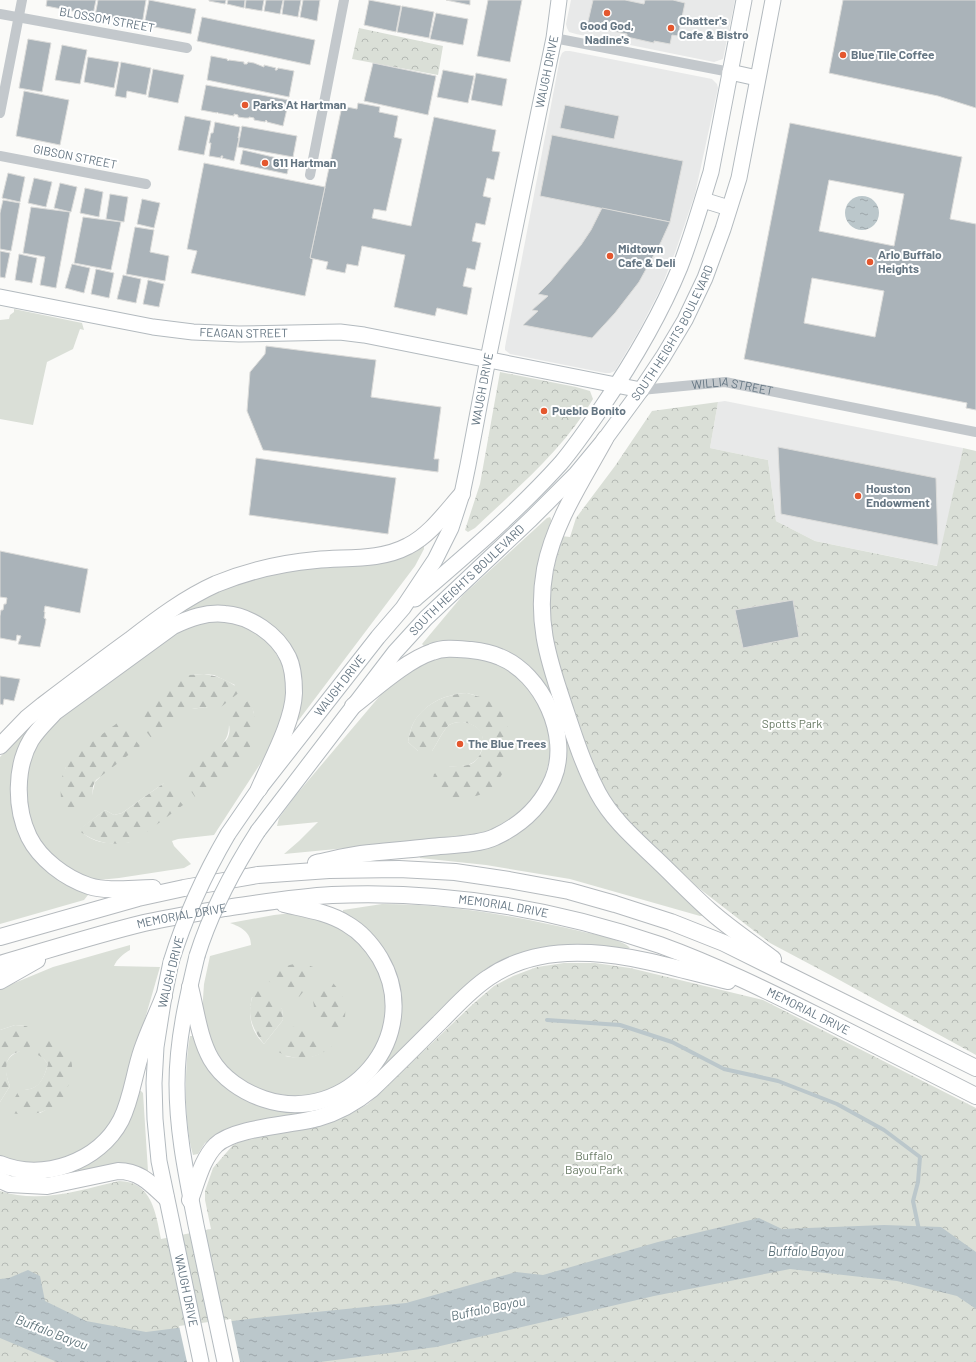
<svg xmlns="http://www.w3.org/2000/svg" width="976" height="1362" viewBox="0 0 976 1362" font-family="Barlow,sans-serif">
  <style>
    .built { fill: #e8e9e9 }
    .grass { fill: #dadfd7; fill-rule: evenodd }
    .forest { fill: url(#forest-firs) }
    .park { fill: url(#park-crowns) }
    .water { fill: url(#water-ripples) }
    .pier { fill: #fafaf8 }
    .lines { fill: none; stroke-linecap: round; stroke-linejoin: round }
    .stream { stroke: #bbc7cb; stroke-width: 4 }
    .building { fill: #aab3b9; stroke: #dcdcda; fill-rule: evenodd }
    .secondary-casing { stroke: #b3babf; stroke-width: 17 }
    .primary-casing { stroke: #b5babe; stroke-width: 18 }
    .street { stroke: #c3c8cc; stroke-width: 10 }
    .secondary { stroke: #fff; stroke-width: 15 }
    .primary { stroke: #fff; stroke-width: 16 }
    .secondary-bridge-casing { stroke: #b3babf; stroke-width: 17; stroke-linecap: butt }
    .secondary-bridge { stroke: #fff; stroke-width: 15 }
    .poi-dot { fill: #e4572e; stroke: #fff; stroke-width: 1.5 }
    .labels { text-anchor: middle; stroke-width: 4; stroke-linejoin: round; paint-order: stroke }
    .street-label { font-size: 12px; fill: #657683; stroke: #fff }
    .poi-label { font-size: 12px; font-weight: bold; fill: #657683; stroke: #fff; text-anchor: start }
    .park-label { font-size: 12px; fill: #687a64; stroke: #fff }
    .water-label { font-size: 13px; font-style: italic; fill: #60757c; stroke: #fff }
  </style>
  <defs>
    <pattern id="forest-firs" width="22" height="20" patternUnits="userSpaceOnUse"><rect width="22" height="20" fill="#dadfd7"/><path d="M5 1l3.5 6h-7zM16 11l3.5 6h-7z" fill="#b4b9b4"/></pattern>
    <pattern id="park-crowns" width="20" height="18" patternUnits="userSpaceOnUse"><rect width="20" height="18" fill="#dadfd7"/><path d="M2 6a3 3 0 1 1 6 0M12 15a3 3 0 1 1 6 0" fill="none" stroke="#b4b9b4"/></pattern>
    <pattern id="water-ripples" width="26" height="14" patternUnits="userSpaceOnUse"><rect width="26" height="14" fill="#bbc7cb"/><path d="M2 4q2-2 4 0t4 0M15 11q2-2 4 0t4 0" fill="none" stroke="#9ca6aa"/></pattern>
  </defs>
  <rect width="100%" height="100%" fill="#fafaf8"/>
  <g class="built">
    <path d="M571 0H735L723 59 714 62 576 34 569 32 567 28 566 24Z"/>
    <path d="M565 51H570L712 79 717 84 718 88 695 194 676 250 661 288 640 329 618 366 615 371 610 373H605L510 354 505 350V347L560 58 562 53Z"/>
    <path d="M725 401 963 448 938 566 815 541 776 521 768 460 710 448 718 402Z"/>
  </g>
  <g class="grass">
    <path d="M14 309 82 323 84 330 80 329 73 349 47 362 33 425 0 419V320L9 319 10 315 14 312Z"/>
    <path d="M550 517 551 519V521L539 557 535 593 534 614 539 642 555 696 705 912 703 916H700L570 879 486 865 420 858 419 855 477 848 548 798 555 704 489 646C467 640 446 640 424 646L422 644 463 595 547 518Z"/>
    <path d="M420 546H424V549L415 566 298 721C295 712 301 705 301 696 301 679 295 664 290 649L212 607 46 714 15 765 11 788 12 811 30 854 55 876 83 889 88 895 84 900 0 924V757L34 720 169 619 219 590 262 575Z"/>
    <path d="M215 619 245 626 265 639 275 652 282 664 286 675 288 698 277 731 264 758 214 835 178 839 172 841 174 846 191 864 184 868 119 878 99 880 86 877 57 862 31 828 25 781 33 750 42 736 59 718 181 628ZM204 674 214 675 235 685 209 708 205 707 192 709 188 675ZM249 701 254 713 195 797 223 743C228 737 229 731 229 723ZM66 767 100 777 95 782 92 795 62 780ZM164 783 130 842C109 844 96 845 79 830L105 810 114 815 122 813Z"/>
    <path d="M472 654 511 669 539 699 550 733V758L544 780 535 798 504 827 473 836 284 854 299 841 318 822 277 826 279 818 296 795 389 685 406 669 439 656ZM467 693 478 696 492 787 448 767C455 766 463 767 470 764 475 762 478 759 480 754 482 749 484 744 483 739 482 724 461 718 449 725 443 730 437 744 432 751H418L408 742C409 737 410 731 412 726 422 705 444 694 467 693Z"/>
    <path d="M382 904C453 904 515 916 584 932 594 934 624 940 630 948L627 949 585 946 525 953 370 1083 334 1106 220 1134 205 1143 198 1154 193 1155C184 1125 184 1068 190 1036H193L197 1044 271 1108 367 1082 398 994 343 913V910Z"/>
    <path d="M292 913 305 914 346 930 372 957 386 992V1016L381 1038 360 1071 329 1092 299 1097 258 1091 232 1075 213 1050 202 1014 204 984 210 956 251 945C251 932 241 927 230 923L274 915ZM252 997 282 1009 283 1020 264 1044C250 1030 248 1016 252 997ZM331 1045C318 1059 302 1059 285 1056Z"/>
    <path d="M130 945V950C123 954 117 959 114 966L160 967 118 1112 108 1130 92 1144 65 1160 27 1165 0 1158V1102L10 1086C4 1071 2 1058 20 1051L26 1026 15 1025 0 1030V989L53 967ZM43 1058 69 1081C64 1099 56 1105 40 1113L19 1090C39 1091 43 1081 48 1064Z"/>
    <path d="M138 1090 141 1091 143 1093 148 1171 130 1164H117L47 1178 36 1179 3 1176 0 1170 73 1169Z"/>
  </g>
  <g class="forest">
    <path d="M204 674C218 676 231 681 241 691L216 711 205 707 192 709 152 739 134 716 180 678 188 675Z"/>
    <path d="M467 693C478 696 491 700 499 709 519 734 511 777 484 793 472 799 455 798 442 798 433 791 431 785 434 774 439 772 443 769 448 767 457 765 471 768 477 759 488 745 484 727 467 723 460 721 455 722 449 725 443 730 437 744 432 751H418L408 742C409 737 410 731 412 726 421 705 445 694 467 693Z"/>
    <path d="M249 700C261 721 254 750 237 765 224 777 209 786 195 797L179 774C188 767 222 746 227 739 231 732 230 724 226 718Z"/>
    <path d="M120 721 140 746 96 780 93 786 92 799 68 818C66 812 62 805 61 798 60 788 61 776 66 767 72 755 107 731 120 721Z"/>
    <path d="M164 783 183 805 136 840C117 848 94 843 78 830L105 810 114 815 122 813Z"/>
    <path d="M302 963 316 968 320 971 299 997 286 995 266 979C276 969 288 964 302 963Z"/>
    <path d="M328 978C333 983 339 989 342 995 347 1008 346 1023 340 1035L315 1015 313 1000Z"/>
    <path d="M256 989 282 1009 283 1020 264 1044C250 1027 245 1009 256 989Z"/>
    <path d="M15 1025 26 1026 36 1031 28 1051C4 1050 3 1068 10 1086L0 1102V1030Z"/>
    <path d="M305 1026 332 1046C315 1061 294 1062 275 1050L292 1027Z"/>
    <path d="M46 1035C61 1040 74 1054 72 1072 72 1076 70 1080 69 1083 67 1090 65 1098 59 1102 44 1115 25 1117 7 1112L19 1090C38 1091 43 1081 48 1064L43 1058 38 1055Z"/>
  </g>
  <g class="park">
    <path d="M359 28 443 46 438 75 352 59Z"/>
    <path d="M500 372 576 387 590 391 593 399C564 449 517 488 475 528L468 532 465 530 480 484Z"/>
    <path d="M718 402 710 448 768 460 776 521 815 541 937 566 963 448 976 451V1055L834 977 770 943 696 886 617 812 592 766 554 650 547 602 561 536 570 537 576 518 615 466 652 411Z"/>
    <path d="M564 963H595L630 968 763 1000 976 1108V1362H0V1191C40 1204 80 1190 119 1181 152 1181 156 1214 161 1239L211 1229 205 1200V1191L213 1168 233 1145 253 1136 318 1125 348 1115 368 1104 473 1004 494 986 513 976 537 967Z"/>
  </g>
  <g class="water">
    <circle cx="862" cy="213" r="17"/>
    <path d="M759 1218 782 1229 884 1225 941 1227 976 1252V1309L957 1296 897 1281 790 1269 654 1296 436 1347 320 1362H57L0 1338V1279L9 1278 28 1270 40 1276 45 1301 86 1321 146 1332 256 1318 406 1303 516 1272 543 1275 658 1242Z"/>
  </g>
  <path class="pier" d="M231 1319 240 1362H187L179 1326Z"/>
  <g class="lines">
    <path class="stream" d="M547 1020 620 1025 672 1042 724 1069 778 1081 837 1104 884 1130 920 1157 918 1182 913 1201 919 1230"/>
  </g>
  <g class="building">
    <path d="M47 0H96L93 15 46 6Z"/>
    <path d="M98 0H146L142 25 95 16Z"/>
    <path d="M149 0 196 9 191 34 144 25Z"/>
    <path d="M209 0H226L225 4 209 1Z"/>
    <path d="M228 0H245L244 8 227 4Z"/>
    <path d="M246 0H264L262 11 245 8Z"/>
    <path d="M266 0H283L280 14 264 11Z"/>
    <path d="M284 0H301L298 17 282 14Z"/>
    <path d="M303 0H320L317 21 300 17Z"/>
    <path d="M369 0 401 6 396 32 364 25Z"/>
    <path d="M446 0H470V5Z"/>
    <path d="M488 0H522L510 62 477 56Z"/>
    <path d="M593 0H625L644 4 645 0H673L685 3 678 36 672 35 670 44 654 41V43L627 37V34L587 26Z"/>
    <path d="M843 0H976V108L938 96 829 73Z"/>
    <path d="M402 6 434 12 429 38 397 32Z"/>
    <path d="M436 13 468 19 463 45 430 39Z"/>
    <path d="M202 17 315 40 310 65 197 41Z"/>
    <path d="M28 39 51 43 42 92 19 88Z"/>
    <path d="M62 45 87 50 80 84 55 80Z"/>
    <path d="M211 56 227 59 228 61 229 60 244 62V64H247L248 62 254 63 264 67V65L276 68 275 70H277L278 68 294 71 289 97 207 80Z"/>
    <path d="M88 57 119 62 114 88 84 82Z"/>
    <path d="M121 62 151 68 146 95 127 91 126 98 115 96Z"/>
    <path d="M373 63 436 76 428 115 364 101Z"/>
    <path d="M153 69 184 75 178 103 148 97Z"/>
    <path d="M443 70 474 76 468 103 437 97Z"/>
    <path d="M476 73 507 79 502 106 471 100Z"/>
    <path d="M206 85 289 100 283 126 267 122V121L266 120 265 122 254 120V118L249 117V118H245L238 117V115L234 114V116L218 113 217 112V113L201 110Z"/>
    <path d="M24 91 69 100 60 145 16 136Z"/>
    <path d="M358 103 380 107 379 112 398 116 394 137 402 139 386 211 374 209 372 218 411 226 434 117 496 130 492 151 500 152 494 180 487 178 483 196 491 198 485 225 476 223 472 241 481 243 475 270 467 268 463 286 472 288 467 315 437 308 435 316 394 307 405 255 362 246 358 266 347 264 345 273 326 269 328 262 310 258 342 106 357 109Z"/>
    <path d="M565 105 619 116 614 139 560 128Z"/>
    <path d="M185 116 211 121 204 155 178 150Z"/>
    <path d="M215 122 240 127 238 138H239L234 161 222 158 223 156H221V158L209 156 211 143H209L211 133H213Z"/>
    <path d="M790 123 962 157 950 219 976 224V410L966 408 967 403 744 359ZM829 180 904 194 894 246 819 231ZM812 278 884 291 875 337 804 323Z"/>
    <path d="M242 126 297 136 293 157 238 147Z"/>
    <path d="M552 135 683 161 670 222 540 196Z"/>
    <path d="M243 150 290 161 287 174 240 164Z"/>
    <path d="M204 163 325 187 310 258 313 259 305 296 191 273 197 251 187 249Z"/>
    <path d="M8 173 25 177 20 202 2 198Z"/>
    <path d="M34 178 52 182 46 207 28 203Z"/>
    <path d="M60 183 77 187 71 212 54 208Z"/>
    <path d="M85 188 103 192 99 217 80 213Z"/>
    <path d="M110 194 128 197 124 222 106 219Z"/>
    <path d="M142 199 160 203 154 228 137 224Z"/>
    <path d="M3 200 20 203 11 251 0 249V213Z"/>
    <path d="M31 207 70 212 56 288 40 285 45 257 23 253Z"/>
    <path d="M602 208 670 222 661 242 639 282 615 313 592 338 523 325 538 311 532 310 548 296 538 294 550 282 581 245 591 230Z"/>
    <path d="M83 217 121 222 111 270 74 263Z"/>
    <path d="M135 227 154 230 150 252 169 256 165 281 126 274Z"/>
    <path d="M0 251 10 253 5 278 0 277Z"/>
    <path d="M19 254 37 258 32 283 15 280Z"/>
    <path d="M72 264 90 268 84 293 65 288Z"/>
    <path d="M96 269 114 273 109 298 91 294Z"/>
    <path d="M123 275 141 279 136 303 117 299Z"/>
    <path d="M148 280 164 284 159 307 143 304Z"/>
    <path d="M266 346 376 360 371 397 441 407 434 459H439L438 472 263 450 247 411 250 372 265 354Z"/>
    <path d="M778 447 936 478 938 545 781 514Z"/>
    <path d="M256 458 396 478 388 534 249 515Z"/>
    <path d="M0 551 88 569 80 613 45 606 44 612H45L44 618 46 619 45 625 40 647 18 644 21 636 17 635 16 641 0 638V616L1 610H3L4 604H6L7 598 0 597Z"/>
    <path d="M793 600 799 637 743 648 735 610Z"/>
    <path d="M0 676 20 679 14 701 4 699 3 705 0 704Z"/>
  </g>
  <g class="lines">
    <g class="secondary-casing">
      <g id="secondary">
        <path d="M730 72 757 78"/>
        <path d="M703 200 729 208"/>
        <path id="s2" d="M0 297 153 327 193 332 239 334 340 332 364 335 641 390"/>
        <path d="M415 599C465 556 517 512 561 463 576 445 589 426 602 407 632 363 660 316 680 267 692 236 701 204 711 172L744 0"/>
        <path id="s3" d="M258 831 395 652 426 618 531 519 576 474 605 439 641 390 663 357 685 320 705 278 723 229 739 178 773 0"/>
        <path id="s4" d="M228 834 259 789 378 637 403 608 435 560 451 528 462 494 468 465 488 359 554 38 559 0"/>
        <path d="M197 956C187 998 177 1040 177 1084 177 1133 187 1178 196 1225 206 1271 215 1316 225 1362"/>
        <path id="s5" d="M171 962 164 996 156 1047 154 1083 155 1119 159 1161 201 1362"/>
      </g>
    </g>
    <g class="primary-casing">
      <g id="primary">
        <path d="M605 439C582 481 554 522 545 569 536 619 547 656 563 703 573 733 583 765 598 793 612 819 634 838 655 858 673 875 690 893 709 910 729 928 752 943 773 959"/>
        <path d="M0 746 27 718 43 705C72 683 101 661 130 640 157 619 185 598 216 584 248 571 282 563 316 560 346 557 380 561 408 546 430 535 446 512 462 494"/>
        <path d="M316 863C331 860 346 856 361 854 384 851 407 850 430 847 448 845 479 845 495 837 521 825 542 805 553 779 571 736 542 674 500 657 491 653 480 651 471 650 458 649 444 647 432 652 407 660 375 689 353 706"/>
        <path d="M153 888C132 888 108 892 89 886 65 878 40 859 29 837 15 808 15 767 31 740 38 729 47 721 55 712L173 626C190 618 206 612 225 614 250 616 277 634 288 657 293 667 294 682 294 693 293 722 271 761 259 789"/>
        <path d="M0 937 138 898 184 888 258 875 329 870 399 869 455 872 509 880 569 891 615 904 671 922 724 943 976 1068"/>
        <path id="s6" d="M0 964C48 950 95 935 144 923 170 917 198 913 225 908 260 903 296 897 332 895 444 890 555 909 660 945 715 965 768 991 820 1017 872 1043 924 1070 976 1096"/>
        <path d="M0 981 37 960"/>
        <path d="M190 987C196 1010 199 1038 211 1059 222 1078 243 1092 264 1099 347 1127 426 1036 380 958 372 945 361 932 347 924 328 912 305 909 284 904"/>
        <path d="M0 1164C43 1182 99 1162 121 1120 132 1098 134 1073 142 1050 148 1032 157 1014 164 996"/>
        <path d="M0 1180 9 1184 47 1186 118 1171C140 1171 151 1184 166 1198"/>
        <path d="M190 1200C197 1182 202 1159 216 1145 235 1127 293 1125 318 1118 339 1112 355 1103 372 1089 395 1067 418 1044 441 1021 456 1006 470 990 488 978 558 929 653 963 728 981"/>
      </g>
    </g>
    <g class="street">
      <path d="M0 14 187 48"/>
      <path d="M554 38 730 72"/>
      <path d="M0 113 22 0"/>
      <path d="M0 156 146 184"/>
      <path d="M310 175 344 0"/>
      <path id="s1" d="M641 390 725 382 976 432"/>
    </g>
    <use href="#secondary" class="secondary"/>
    <use href="#primary" class="primary"/>
    <g class="secondary-bridge-casing">
      <g id="secondary-bridge">
        <path d="M197 956C211 911 233 870 258 831"/>
        <path d="M171 962C185 917 204 875 228 834"/>
      </g>
    </g>
    <use href="#secondary-bridge" class="secondary-bridge"/>
  </g>
  <g class="poi-dot">
    <circle cx="607" cy="13" r="4"/>
    <circle cx="671" cy="28" r="4"/>
    <circle cx="843" cy="55" r="4"/>
    <circle cx="245" cy="105" r="4"/>
    <circle cx="265" cy="163" r="4"/>
    <circle cx="610" cy="256" r="4"/>
    <circle cx="870" cy="262" r="4"/>
    <circle cx="544" cy="411" r="4"/>
    <circle cx="858" cy="496" r="4"/>
    <circle cx="460" cy="744" r="4"/>
  </g>
  <g class="labels">
    <g class="street-label">
      <text transform="translate(107 20) rotate(10)" y="4">BLOSSOM STREET</text>
      <text dy="4" stroke="none"><textPath href="#s4" startOffset="846">WAUGH DRIVE</textPath></text>
      <text transform="translate(75 157) rotate(11)" y="4">GIBSON STREET</text>
      <text dy="4" stroke="none"><textPath href="#s2" startOffset="247">FEAGAN STREET</textPath></text>
      <text dy="4" stroke="none"><textPath href="#s3" startOffset="651">SOUTH HEIGHTS BOULEVARD</textPath></text>
      <text dy="4" stroke="none"><textPath href="#s4" startOffset="522">WAUGH DRIVE</textPath></text>
      <text dy="4" stroke="none"><textPath href="#s1" startOffset="92">WILLIA STREET</textPath></text>
      <text dy="4" stroke="none"><textPath href="#s3" startOffset="327">SOUTH HEIGHTS BOULEVARD</textPath></text>
      <text dy="4" stroke="none"><textPath href="#s4" startOffset="186">WAUGH DRIVE</textPath></text>
      <text dy="4" stroke="none"><textPath href="#s6" startOffset="512">MEMORIAL DRIVE</textPath></text>
      <text dy="4" stroke="none"><textPath href="#s6" startOffset="188">MEMORIAL DRIVE</textPath></text>
      <text transform="translate(171 972) rotate(-76)" y="4">WAUGH DRIVE</text>
      <text dy="4" stroke="none"><textPath href="#s6" startOffset="836">MEMORIAL DRIVE</textPath></text>
      <text dy="4" stroke="none"><textPath href="#s5" startOffset="333">WAUGH DRIVE</textPath></text>
    </g>
    <g class="poi-label">
      <text x="679" y="25">Chatter's<tspan x="679" dy="14">Cafe &amp; Bistro</tspan></text>
      <text x="607" y="30" text-anchor="middle">Good God,<tspan x="607" dy="14">Nadine's</tspan></text>
      <text x="851" y="59">Blue Tile Coffee</text>
      <text x="253" y="109">Parks At Hartman</text>
      <text x="273" y="167">611 Hartman</text>
      <text x="618" y="253">Midtown<tspan x="618" dy="14">Cafe &amp; Deli</tspan></text>
      <text x="878" y="259">Arlo Buffalo<tspan x="878" dy="14">Heights</tspan></text>
      <text x="552" y="415">Pueblo Bonito</text>
      <text x="866" y="493">Houston<tspan x="866" dy="14">Endowment</tspan></text>
      <text x="468" y="748">The Blue Trees</text>
    </g>
    <g class="park-label">
      <text x="792" y="728">Spotts Park</text>
      <text x="594" y="1160">Buffalo<tspan x="594" dy="14">Bayou Park</tspan></text>
    </g>
    <g class="water-label">
      <text x="806" y="1256">Buffalo Bayou</text>
      <text transform="translate(488 1308) rotate(-12)" y="5">Buffalo Bayou</text>
      <text transform="translate(52 1332) rotate(21)" y="5">Buffalo Bayou</text>
    </g>
  </g>
</svg>
